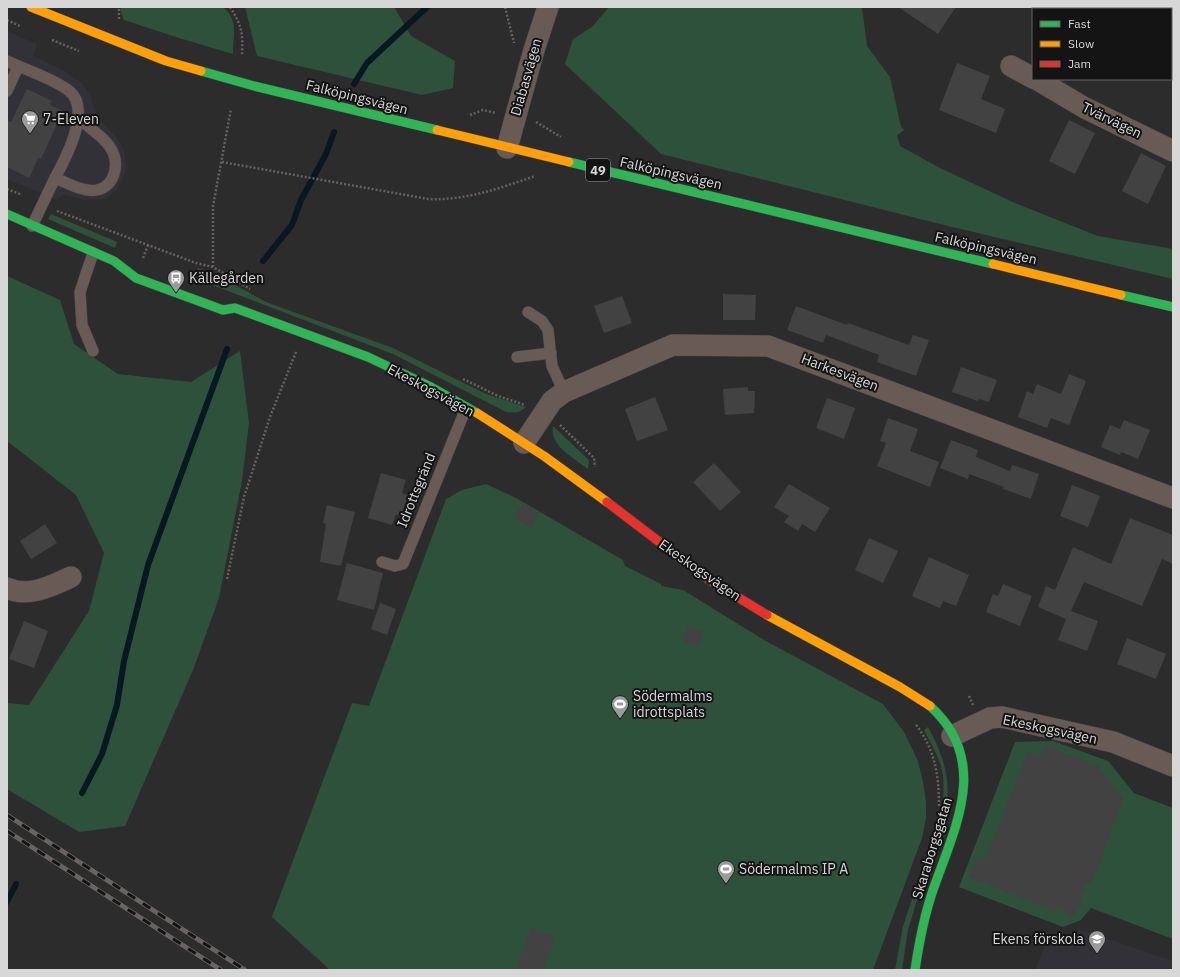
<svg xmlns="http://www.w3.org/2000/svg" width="1180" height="977" viewBox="0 0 1180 977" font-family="'IBM Plex Sans',sans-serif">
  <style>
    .built { fill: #333138 }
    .green { fill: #2d513b }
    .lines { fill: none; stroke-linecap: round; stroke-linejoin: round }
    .stream { stroke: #071821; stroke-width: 6 }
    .building { fill: #424242 }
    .lane-casing { stroke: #474748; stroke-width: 12 }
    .street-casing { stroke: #474748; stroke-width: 22 }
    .fast-casing { stroke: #474748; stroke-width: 10 }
    .slow-casing { stroke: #474748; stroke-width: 10 }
    .jam-casing { stroke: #474748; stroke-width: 10 }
    .path { stroke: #68605d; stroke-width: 2.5; stroke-dasharray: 2 2; stroke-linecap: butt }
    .lane { stroke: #685b56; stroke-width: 11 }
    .street { stroke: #685b56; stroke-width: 21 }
    .fast { stroke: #30b455; stroke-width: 9 }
    .slow { stroke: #ff9f0a; stroke-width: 9 }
    .jam { stroke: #e5322d; stroke-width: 9 }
    .rail-casing { stroke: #696361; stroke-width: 4.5 }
    .rail { stroke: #141415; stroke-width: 3; stroke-dasharray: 9; stroke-linecap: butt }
    .labels { text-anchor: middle; stroke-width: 4; stroke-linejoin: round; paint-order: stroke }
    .shield { fill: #141415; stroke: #9c9c9e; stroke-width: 1 }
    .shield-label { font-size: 13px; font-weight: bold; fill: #d7d7d8 }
    .street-label { font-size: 14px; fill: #d7d7d8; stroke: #141415 }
    .poi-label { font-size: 14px; fill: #d7d7d8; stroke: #141415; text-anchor: start }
  </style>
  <rect width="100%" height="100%" fill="#2c2c2c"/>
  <g class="built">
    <path d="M7 31 37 44 33 56 63 70 82 83 90 95 95 112 101 122 114 134 124 149 127 169 118 189 105 199 84 200 62 194 58 200 7 179Z"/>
    <path d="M1081 930 1173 961V970H1035L1045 946Z"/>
  </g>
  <g class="green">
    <path d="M121 7H223C239 20 233 35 233 54L179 38 124 20 121 13Z"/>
    <path d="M245 7H394L411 36 455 61 453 88 422 95 257 56Z"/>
    <path d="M862 7 867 46 890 77 901 127 904 130 897 135 900 146 940 168 1015 203 1098 236 1173 249V279L948 226 661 154 565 64 573 39 592 27 608 8Z"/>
    <path d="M51 214 117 242 115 248 48 219Z"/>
    <path d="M198 268 221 277 266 302 393 348 486 394 526 407C520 413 514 413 506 412L393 354 194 278Z"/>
    <path d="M7 276 60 300 74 344 118 374 191 382 240 351 249 423 242 481 219 598 193 670 125 826 79 832 7 789V703L29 705 89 611 104 553 76 495 7 441Z"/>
    <path d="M553 426 589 460 588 469C574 458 549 446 553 426Z"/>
    <path d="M486 484 516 498 623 560 625 566 661 584V586L683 590 764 640 883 704 904 732 918 761 923 782 926 802V818L922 838 873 970H330L272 917 352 703 369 706 446 499 462 490Z"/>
    <path d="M928 727C960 786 948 811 927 870L922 868C933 836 950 800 941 766 937 754 930 742 924 730Z"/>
    <path d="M1053 741 1108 761 1134 793 1173 808V939L1091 908 1081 920 1063 927 959 887 1015 742Z"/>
    <path d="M918 882 922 883 908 930 902 970H895L903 926Z"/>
  </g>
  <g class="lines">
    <g class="stream">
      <path d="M354 84 367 63 427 7"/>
      <path d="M263 261 292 225 301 200 326 154 334 132"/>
      <path d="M82 793 102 754 117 705 124 661 148 565 227 349"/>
      <path d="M7 902 16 884"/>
    </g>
  </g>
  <g class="building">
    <path d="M898 7H956L938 34Z"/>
    <path d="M957 63 990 76 981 99 1005 109 996 133 939 110Z"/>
    <path d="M27 89 52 101 50 105 63 111 41 159 38 158 29 178 7 167V120L11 122Z"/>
    <path d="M1069 120 1095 133 1075 174 1049 161Z"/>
    <path d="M1141 153 1166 166 1148 204 1122 191Z"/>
    <path d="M723 294 756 295 755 320H723Z"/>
    <path d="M622 296 632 323 604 333 594 306Z"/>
    <path d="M796 306 847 325 848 323 909 345 913 335 929 340 916 376 877 362 879 355 826 335 823 343 787 330Z"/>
    <path d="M961 367 997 380 989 402 979 399 978 401 952 392Z"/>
    <path d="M1069 374 1086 381 1069 425 1051 418 1047 428 1018 417 1027 391 1033 394 1037 384 1061 394Z"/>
    <path d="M748 387V391H755L754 413 725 415 723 389Z"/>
    <path d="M655 397 668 430 637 441 625 409Z"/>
    <path d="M827 398 855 408 844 439 816 428Z"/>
    <path d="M888 418 918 429 910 451 939 462 930 487 877 466 886 443 880 441Z"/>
    <path d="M1124 420 1150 430 1138 459 1121 452 1120 455 1101 447 1110 425 1120 429Z"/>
    <path d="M951 440 978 450 976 457 1010 471 1012 465 1039 474 1031 499 1003 489 1004 487 969 474 968 479 940 468Z"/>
    <path d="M714 463 741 492 720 511 693 482Z"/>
    <path d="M381 473 406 480 402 493 408 495 401 516 396 515 392 525 368 518Z"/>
    <path d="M789 484 830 508 815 532 802 524 798 531 784 522 789 516 774 507Z"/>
    <path d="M1072 485 1100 496 1088 527 1060 516Z"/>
    <path d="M522 504 539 513 531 527 514 518Z"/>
    <path d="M327 505 355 512 341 566 320 562 326 524 323 523Z"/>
    <path d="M1130 518 1173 535V564L1162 559 1142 606 1084 582 1071 611 1098 621 1087 651 1058 640 1066 619 1038 607 1046 586 1055 590 1073 547 1111 564Z"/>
    <path d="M45 524 57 543 31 559 20 541Z"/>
    <path d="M869 538 898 551 883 583 855 570Z"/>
    <path d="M929 557 969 575 956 606 943 601 940 608 912 596Z"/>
    <path d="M347 563 383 573 374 610 337 600Z"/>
    <path d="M1003 584 1032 596 1020 626 986 612 993 594 998 596Z"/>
    <path d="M380 603 396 609 387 635 371 629Z"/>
    <path d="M24 621 48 631 34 668 9 659Z"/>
    <path d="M688 626 704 632 699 647 683 642Z"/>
    <path d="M1127 638 1166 654 1156 679 1117 664Z"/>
    <path d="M1045 746 1097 765 1123 798 1092 883 1083 884 1085 893 1080 894 1082 905 1071 917 1058 907 1056 912 969 877 977 856 986 859 1028 752 1040 757Z"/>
    <path d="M531 928 555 937 543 970H516Z"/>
  </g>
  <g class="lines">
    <g class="lane-casing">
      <g id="lane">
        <path d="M7 61C26 70 52 78 68 90 93 108 66 158 55 178 66 182 84 193 97 190 116 186 120 162 110 147 102 135 88 128 78 117"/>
        <path d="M7 91 18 67"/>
        <path d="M32 226 55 178"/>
        <path d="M528 312 542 321 548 330 552 366 564 392"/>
        <path d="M93 351 82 325 80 292 93 253"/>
        <path d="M517 357 551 353"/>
        <path d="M382 562 395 566 403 564 466 408"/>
      </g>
    </g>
    <g class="street-casing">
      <g id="street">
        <path d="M1168 7 1173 10"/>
        <path d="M1098 9 1099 7"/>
        <path d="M1011 66 1033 78"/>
        <path d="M1036 79 1085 108 1173 151"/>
        <path d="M507 148 534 50 548 7"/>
        <path d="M524 443 552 401 564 392 673 345 768 346 1173 498"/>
        <path d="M7 588C28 598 52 586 71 577"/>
        <path d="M952 736 990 718 1002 717 1113 742 1173 766"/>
      </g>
    </g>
    <g class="fast-casing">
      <g id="fast">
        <path d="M201 71 254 86 437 130"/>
        <path d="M569 162 993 264"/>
        <path d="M7 214 114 261 136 278 223 310 235 308 368 357 429 386 477 413"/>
        <path d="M1121 295 1173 307"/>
        <path d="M915 970C919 943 924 916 933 890 955 827 991 761 930 706"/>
      </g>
    </g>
    <g class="slow-casing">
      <g id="slow">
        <path d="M31 7 166 61 201 71"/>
        <path d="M437 130 569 162"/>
        <path d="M993 264 1121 295"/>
        <path d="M477 413 544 456 607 502"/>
        <path d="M767 615 900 687 930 706"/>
      </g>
    </g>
    <g class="jam-casing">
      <path id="jam" d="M607 502 708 579 767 615"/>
    </g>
    <g class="path">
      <path d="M230 7C242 25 243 34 242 55"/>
      <path d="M505 7 514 43"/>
      <path d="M119 19V7"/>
      <path d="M7 20 20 26"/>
      <path d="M52 40 79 51"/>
      <path d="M470 115 483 110 496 113"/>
      <path d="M536 122 561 137"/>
      <path d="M222 162 428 199C464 201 501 188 535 176"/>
      <path d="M7 189 22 195"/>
      <path d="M57 211 196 263 213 267 250 289"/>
      <path d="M143 258 148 245"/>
      <path d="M213 267V206L231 109"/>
      <path d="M463 379 498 396 525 405"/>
      <path d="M560 425 594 458 595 467"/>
      <path d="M227 579 244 497 270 417 296 352"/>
      <path d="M969 696 973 705"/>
      <path d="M916 725C935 749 939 776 939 806"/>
    </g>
    <use href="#lane" class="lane"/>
    <use href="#street" class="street"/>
    <use href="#fast" class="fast"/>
    <use href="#slow" class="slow"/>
    <use href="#jam" class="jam"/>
    <g class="rail-casing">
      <g id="rail">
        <path d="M7 815 245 970"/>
        <path d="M7 831 221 970"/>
      </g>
    </g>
    <use href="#rail" class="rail"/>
  </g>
  <defs>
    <g id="supermarket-pin" transform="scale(0.9)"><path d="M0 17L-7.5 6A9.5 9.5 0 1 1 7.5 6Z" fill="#9b9b9c" stroke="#141415"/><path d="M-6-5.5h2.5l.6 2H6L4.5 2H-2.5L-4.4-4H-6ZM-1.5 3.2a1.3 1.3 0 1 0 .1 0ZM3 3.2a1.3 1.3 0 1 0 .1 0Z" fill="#fff"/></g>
    <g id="bus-pin" transform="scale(0.9)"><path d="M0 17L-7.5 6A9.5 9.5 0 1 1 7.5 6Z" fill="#9b9b9c" stroke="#141415"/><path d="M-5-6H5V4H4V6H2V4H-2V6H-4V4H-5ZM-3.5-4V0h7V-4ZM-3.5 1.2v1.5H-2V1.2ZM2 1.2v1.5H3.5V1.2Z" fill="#fff"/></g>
    <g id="stadium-pin" transform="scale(0.9)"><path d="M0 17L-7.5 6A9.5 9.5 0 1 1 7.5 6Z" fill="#9b9b9c" stroke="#141415"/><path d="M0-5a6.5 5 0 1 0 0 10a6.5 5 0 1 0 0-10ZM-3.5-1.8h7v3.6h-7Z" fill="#fff"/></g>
    <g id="school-pin" transform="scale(0.9)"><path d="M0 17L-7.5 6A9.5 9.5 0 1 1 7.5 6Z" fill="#9b9b9c" stroke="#141415"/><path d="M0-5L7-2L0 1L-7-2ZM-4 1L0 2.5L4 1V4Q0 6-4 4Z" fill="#fff"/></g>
  </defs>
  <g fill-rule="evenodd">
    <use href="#supermarket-pin" x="30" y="119"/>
    <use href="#bus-pin" x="176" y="278"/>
    <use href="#stadium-pin" x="620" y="704"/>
    <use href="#stadium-pin" x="726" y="869"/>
    <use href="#school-pin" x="1097" y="939"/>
  </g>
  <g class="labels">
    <rect class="shield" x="586" y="159" width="24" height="22" rx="3"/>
    <g class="shield-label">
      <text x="598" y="175">49</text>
    </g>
    <g class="street-label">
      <text transform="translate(526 77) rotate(-74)" y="5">Diabasvägen</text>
      <text transform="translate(357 97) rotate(14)" y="5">Falköpingsvägen</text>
      <text transform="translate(1112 120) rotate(26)" y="5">Tvärvägen</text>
      <text transform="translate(671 173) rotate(13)" y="5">Falköpingsvägen</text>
      <text transform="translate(986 248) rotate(13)" y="5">Falköpingsvägen</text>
      <text transform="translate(840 372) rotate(21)" y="5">Harkesvägen</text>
      <text transform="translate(431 390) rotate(28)" y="5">Ekeskogsvägen</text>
      <text transform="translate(416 490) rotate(-68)" y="5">Idrottsgränd</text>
      <text transform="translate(700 570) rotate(35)" y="5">Ekeskogsvägen</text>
      <text transform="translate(1050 729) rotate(12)" y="5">Ekeskogsvägen</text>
      <text transform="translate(932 848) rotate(-73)" y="5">Skaraborgsgatan</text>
    </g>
    <g class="poi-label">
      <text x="43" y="124">7-Eleven</text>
      <text x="189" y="283">Källegården</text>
      <text x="633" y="701">Södermalms<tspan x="633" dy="16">idrottsplats</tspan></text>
      <text x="739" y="874">Södermalms IP A</text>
      <text x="1084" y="944" text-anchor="end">Ekens förskola</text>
    </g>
  </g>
  <rect width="1180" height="977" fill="none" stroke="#d7d7d8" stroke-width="16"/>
  <rect x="1032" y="8" width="140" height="72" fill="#141415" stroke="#626263"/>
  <rect x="1040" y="21" width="20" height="6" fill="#30b455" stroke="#626263"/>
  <text x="1068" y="28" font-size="12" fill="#d7d7d8">Fast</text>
  <rect x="1040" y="41" width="20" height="6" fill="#ff9f0a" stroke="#626263"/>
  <text x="1068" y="48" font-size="12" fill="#d7d7d8">Slow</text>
  <rect x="1040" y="61" width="20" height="6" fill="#e5322d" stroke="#626263"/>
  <text x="1068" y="68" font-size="12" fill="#d7d7d8">Jam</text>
</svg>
